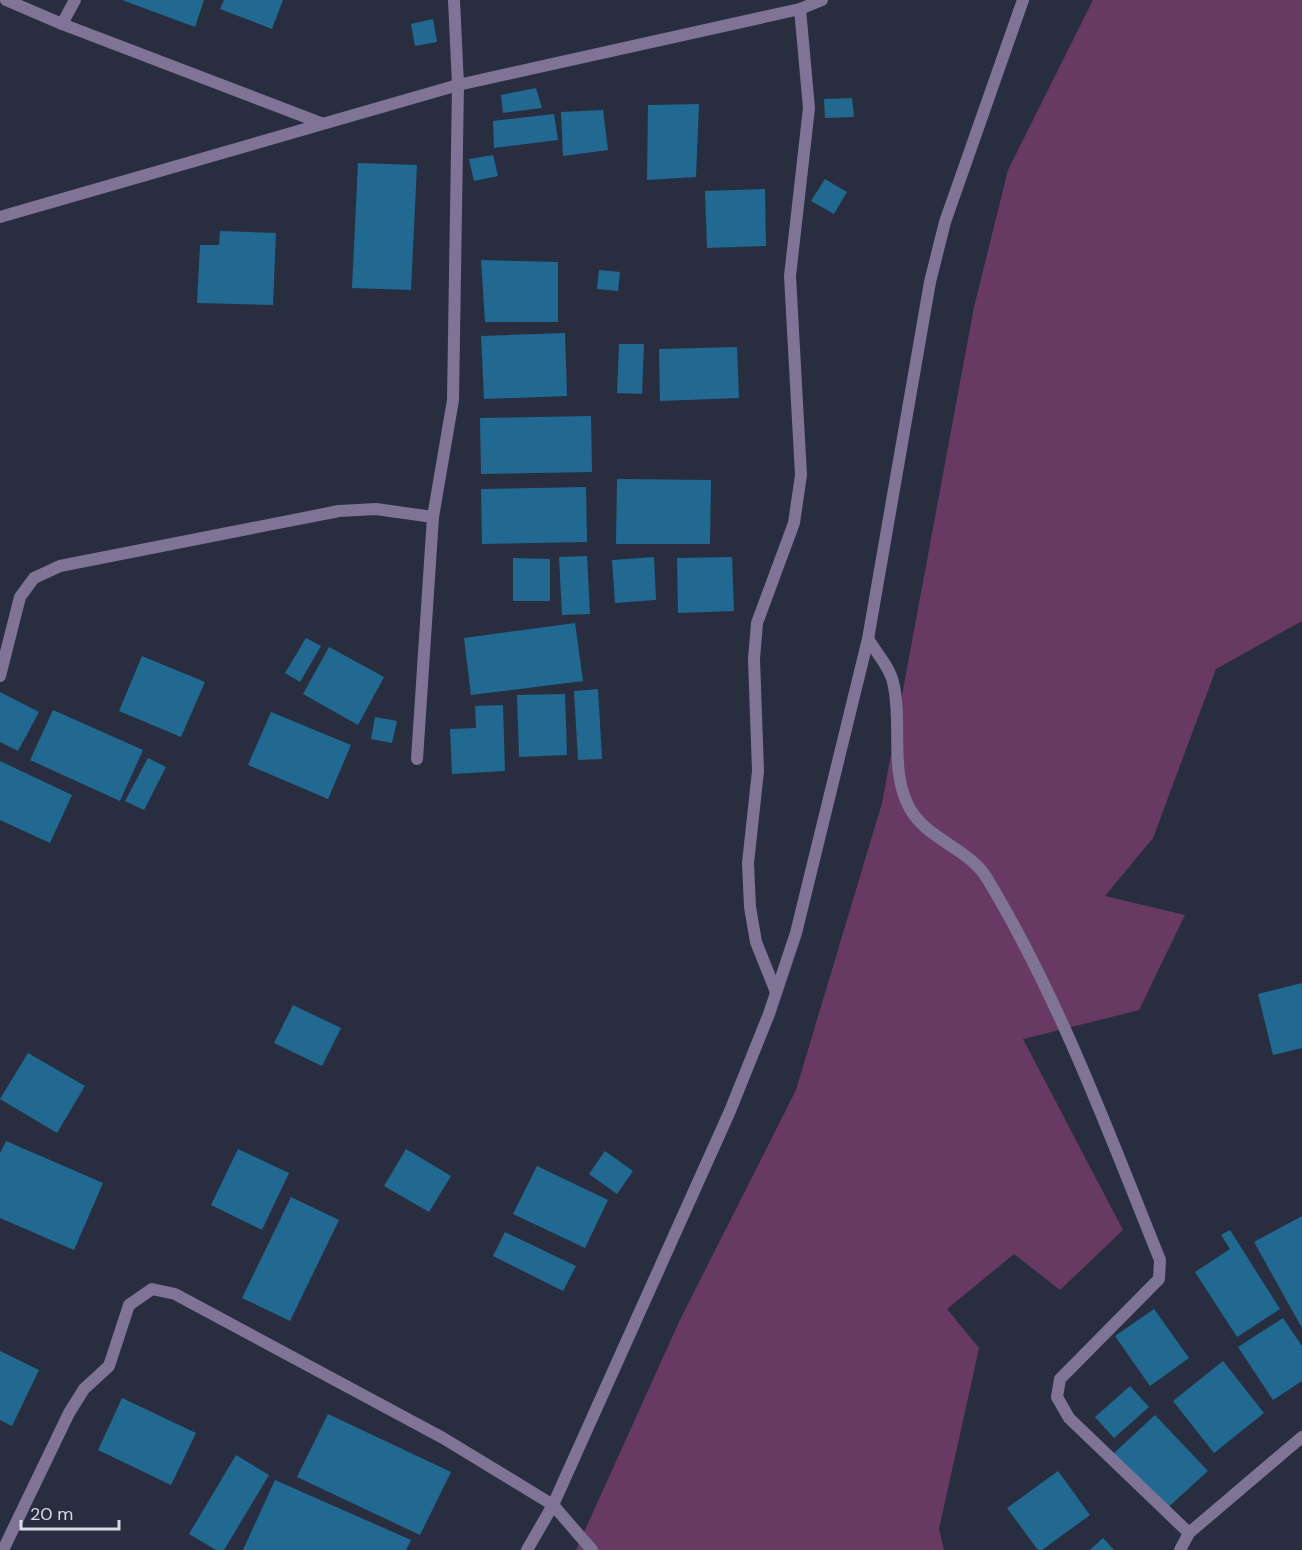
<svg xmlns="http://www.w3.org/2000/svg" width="1302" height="1550" viewBox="0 0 1302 1550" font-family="'DM Sans',sans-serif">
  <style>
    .green { fill: #683a63 }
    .building { fill: #216990 }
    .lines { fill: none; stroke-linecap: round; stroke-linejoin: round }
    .street { stroke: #7f7496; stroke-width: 12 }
  </style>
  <rect width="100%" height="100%" fill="#282e3f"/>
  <path class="green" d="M1093 0H1302V621L1216 669 1153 838 1105 896 1185 915 1139 1010 1023 1039 1123 1230 1060 1290 1014 1254 947 1309 979 1348 939 1529 944 1550H576L679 1322 796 1090 882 803 974 307 1008 170Z"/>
  <g class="building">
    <path d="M122 0H204L195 27Z"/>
    <path d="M224 0H283L272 29 220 9Z"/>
    <path d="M433 19 437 42 415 46 411 24Z"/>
    <path d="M536 88 542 108 503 113 501 95Z"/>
    <path d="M852 98 854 117 825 118 824 99Z"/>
    <path d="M699 104 696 177 647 180 648 105Z"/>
    <path d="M603 110 608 150 563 156 561 112Z"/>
    <path d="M554 114 558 140 494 148 493 121Z"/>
    <path d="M493 155 498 176 474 181 469 159Z"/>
    <path d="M358 163 417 165 411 290 352 288Z"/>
    <path d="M825 179 847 192 834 214 811 201Z"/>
    <path d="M765 189 766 246 707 248 705 191Z"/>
    <path d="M220 231 276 233 273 305 197 303 200 245H219Z"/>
    <path d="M481 260 558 262V322H485Z"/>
    <path d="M599 270 620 272 618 291 597 289Z"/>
    <path d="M565 333 567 396 484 399 481 336Z"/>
    <path d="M619 344H644L642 394 617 393Z"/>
    <path d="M737 347 739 398 660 401 659 349Z"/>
    <path d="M591 416 592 472 481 474 480 418Z"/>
    <path d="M617 479 711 480 710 544H616Z"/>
    <path d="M586 487 587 542 482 544 481 489Z"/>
    <path d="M587 556 590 614 562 615 559 557Z"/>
    <path d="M654 557 656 600 615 603 612 560Z"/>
    <path d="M732 557 734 611 678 613 677 558Z"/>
    <path d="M513 558 550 559V601H513Z"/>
    <path d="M575 623 583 681 471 695 464 638Z"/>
    <path d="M306 638 321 646 300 682 285 673Z"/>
    <path d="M329 647 384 677 358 725 303 694Z"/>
    <path d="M142 656 205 682 181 737 119 711Z"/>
    <path d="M598 689 602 759 578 760 574 691Z"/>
    <path d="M0 692 39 712 18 751 0 742Z"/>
    <path d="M565 694 567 755 519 757 517 695Z"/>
    <path d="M503 705 505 771 452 774 450 729 476 728 475 706Z"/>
    <path d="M53 710 143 750 120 801 30 760Z"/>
    <path d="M271 712 351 745 328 799 248 765Z"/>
    <path d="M375 717 397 721 392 743 371 739Z"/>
    <path d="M148 758 166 767 144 810 125 801Z"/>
    <path d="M0 761 72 795 50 843 0 820Z"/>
    <path d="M1302 983V1048L1273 1055 1258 994Z"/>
    <path d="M293 1005 341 1028 322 1066 274 1043Z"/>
    <path d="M28 1053 85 1086 57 1133 0 1099Z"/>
    <path d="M6 1141 103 1183 74 1250 0 1218V1153Z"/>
    <path d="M238 1149 289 1173 262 1230 211 1205Z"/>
    <path d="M406 1149 451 1176 429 1212 384 1186Z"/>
    <path d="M605 1151 633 1171 617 1194 589 1174Z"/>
    <path d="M537 1166 608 1200 585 1248 513 1214Z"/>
    <path d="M291 1197 339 1220 290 1321 242 1298Z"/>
    <path d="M1302 1216V1328L1254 1242Z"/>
    <path d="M1230 1230 1280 1309 1237 1337 1195 1272 1230 1249 1221 1235Z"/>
    <path d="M505 1232 576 1266 563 1291 493 1256Z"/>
    <path d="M1154 1309 1189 1358 1150 1386 1115 1336Z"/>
    <path d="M1283 1318 1302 1346V1381L1273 1400 1238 1347Z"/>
    <path d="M0 1351 39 1370 12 1426 0 1420Z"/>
    <path d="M1223 1361 1264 1413 1214 1453 1173 1401Z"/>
    <path d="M1130 1386 1149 1407 1114 1438 1095 1417Z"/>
    <path d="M122 1398 196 1433 171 1485 98 1450Z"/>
    <path d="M328 1414 451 1472 420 1535 297 1477Z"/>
    <path d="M1155 1415 1208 1471 1164 1511 1112 1455Z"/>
    <path d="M236 1455 269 1475 224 1550H216L189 1534Z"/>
    <path d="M1058 1471 1090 1515 1042 1550H1038L1007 1508Z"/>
    <path d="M275 1480 411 1540 406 1550H243Z"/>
    <path d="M1103 1538 1114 1550H1090Z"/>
  </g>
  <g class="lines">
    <g class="street">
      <path d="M6 0 62 24 321 123"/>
      <path d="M62 24 75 0"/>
      <path d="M0 217 458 85 800 9 822 0"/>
      <path d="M868 639C876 652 890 668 893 682 903 723 889 769 909 807 926 840 970 848 988 880 1060 1000 1108 1131 1160 1260L1159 1279 1060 1379 1057 1397 1069 1418 1189 1533"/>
      <path d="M0 676 20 597 34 578 60 566 339 511 376 509 433 517"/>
      <path d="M417 759 433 517 453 400 458 85 454 0"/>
      <path d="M776 992 756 942 750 907 748 863 758 771 754 659 757 623 794 523 801 475 790 276 809 108 800 9"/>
      <path d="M3 1550 69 1413 84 1389 109 1366 129 1305 152 1289 175 1294 443 1438 553 1505 592 1550"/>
      <path d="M527 1550 553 1505 730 1111 769 1014 796 933 868 639 930 282 945 222 1023 0"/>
      <path d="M1180 1550 1189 1533 1302 1437"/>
    </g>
  </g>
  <path d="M21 1520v9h98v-9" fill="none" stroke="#d7dbe6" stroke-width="3"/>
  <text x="30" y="1520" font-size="18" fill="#d7dbe6" stroke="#282e3f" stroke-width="4.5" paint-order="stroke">20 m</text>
</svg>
